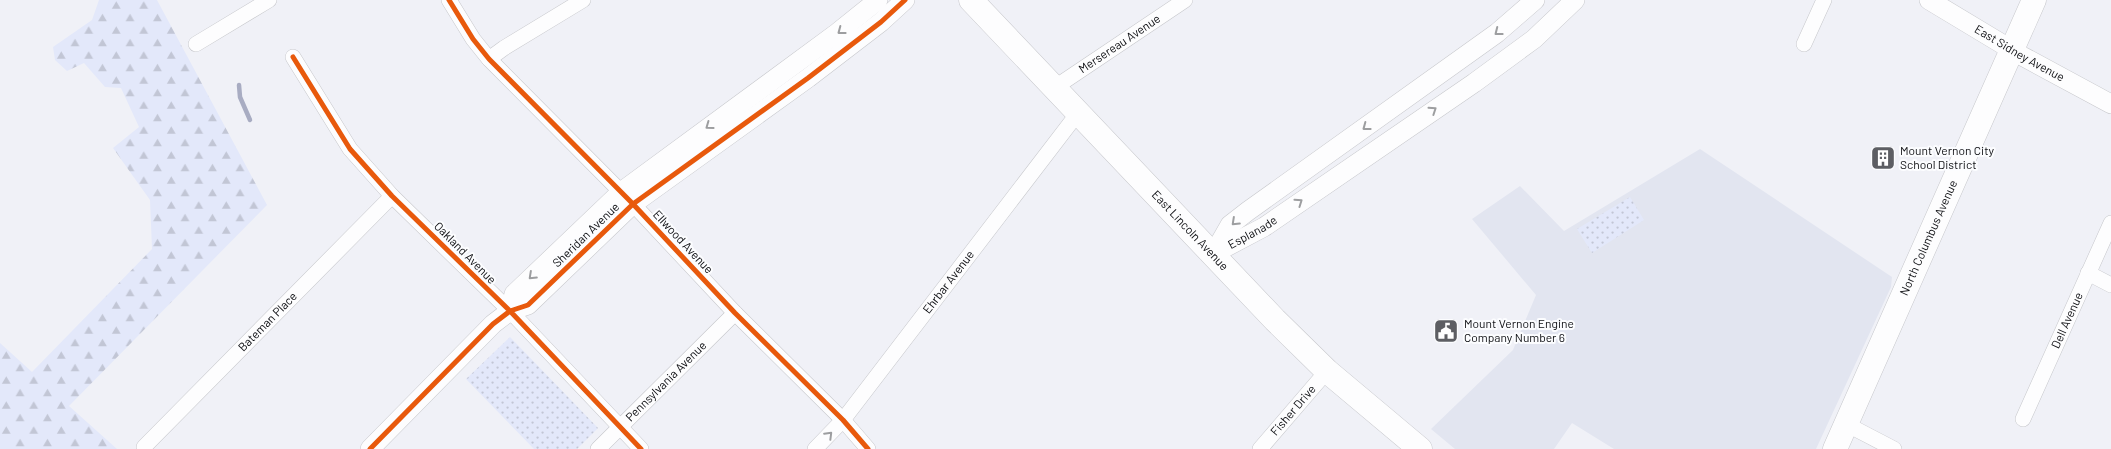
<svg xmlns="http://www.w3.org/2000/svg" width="2111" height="449" font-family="Barlow,sans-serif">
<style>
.built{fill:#e2e5f0}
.forest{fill:url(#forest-firs)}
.park{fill:url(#park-dots)}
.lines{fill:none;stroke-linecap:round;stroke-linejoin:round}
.stream{stroke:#a8acc2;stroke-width:4.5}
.minor-casing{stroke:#c6c7cb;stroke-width:16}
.tertiary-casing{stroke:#c6c7cb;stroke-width:20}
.primary-casing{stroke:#c6c7cb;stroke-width:25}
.minor{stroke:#fdfdfe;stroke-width:15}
.tertiary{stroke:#fdfdfe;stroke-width:19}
.primary{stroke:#fdfdfe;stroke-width:24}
.cycleway-casing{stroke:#fcfdff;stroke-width:8}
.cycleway{stroke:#e8590c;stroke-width:5}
.oneway{stroke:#9d9ea0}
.labels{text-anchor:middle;stroke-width:4;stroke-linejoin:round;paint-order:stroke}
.street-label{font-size:12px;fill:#0e0f13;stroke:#fcfdff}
.poi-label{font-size:12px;fill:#0e0f13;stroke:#fcfdff;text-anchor:start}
</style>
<defs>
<pattern id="forest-firs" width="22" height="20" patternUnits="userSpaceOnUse" patternTransform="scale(1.25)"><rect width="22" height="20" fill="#e3e8fa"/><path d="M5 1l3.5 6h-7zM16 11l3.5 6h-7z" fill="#c2c6d5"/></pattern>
<pattern id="park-dots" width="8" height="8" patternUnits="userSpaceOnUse" patternTransform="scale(1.25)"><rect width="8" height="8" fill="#e3e8fa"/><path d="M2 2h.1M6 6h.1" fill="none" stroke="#c2c6d5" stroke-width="1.8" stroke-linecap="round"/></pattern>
</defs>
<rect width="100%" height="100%" fill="#f0f1f7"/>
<path class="built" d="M 1700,149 L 1892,277 L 1891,287 L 1816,449 L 1614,449 L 1572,423 L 1554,449 L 1455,449 L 1431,429 L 1513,350 L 1536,295 L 1472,219 L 1520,186 L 1564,231 Z"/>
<path class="forest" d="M 99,0 L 157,0 L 267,205 L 69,406 L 117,449 L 0,449 L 0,343 L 32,372 L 152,249 L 150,200 L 113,148 L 139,127 L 121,88 L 105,87 L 84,63 L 67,71 L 55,60 L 53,47 L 92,20 Z"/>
<path class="park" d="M 1630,197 L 1644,220 L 1592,253 L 1577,229 Z
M 510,337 L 598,428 L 577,449 L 534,449 L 466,379 Z"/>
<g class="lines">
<path class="stream" d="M 239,85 L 240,97 L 250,120"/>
<defs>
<g id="minor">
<path d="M 449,0 L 473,39 L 489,59 L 633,204 L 735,313 L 843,420 L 868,449"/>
<path d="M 196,44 L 269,0"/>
<path d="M 1804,44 L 1824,0"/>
<path d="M 293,57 L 350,149 L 392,196 L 510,311 L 641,449"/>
<path d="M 489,59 L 504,48 L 583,0"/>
<path id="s1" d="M 1054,88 L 1185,0"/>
<path d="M 2088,273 L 2111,285"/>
<path id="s2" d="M 2023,419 L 2111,223"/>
<path d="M 1846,424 L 1894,449"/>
<path id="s3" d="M 144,447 L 392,196"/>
<path id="s4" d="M 598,449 L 735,313"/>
<path id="s5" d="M 815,449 L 843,420 L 1078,113"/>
<path id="s6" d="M 1260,449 L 1327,371"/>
</g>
<g id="tertiary">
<path id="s7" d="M 1929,0 L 2022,56 L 2111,104"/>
<path d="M 1214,253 L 1230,225 L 1248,211 L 1497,33 L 1535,0"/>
<path id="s8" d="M 1213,254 L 1264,227 L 1474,83 L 1534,39 L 1575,0"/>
<path d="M 510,311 L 514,294 L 621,192 L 837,33 L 878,0"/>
<path d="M 370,449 L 493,324 L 510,311 L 528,305 L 633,204 L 808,78 L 881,22 L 905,0"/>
</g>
<g id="primary">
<path id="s9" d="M 971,0 L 1275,320 L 1327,371 L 1420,449"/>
<path id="s10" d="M 1835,449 L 2034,0"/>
</g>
</defs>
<use href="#minor" class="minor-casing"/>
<use href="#tertiary" class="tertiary-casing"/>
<use href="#primary" class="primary-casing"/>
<use href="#minor" class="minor"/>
<use href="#tertiary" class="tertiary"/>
<use href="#primary" class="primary"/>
<defs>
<path id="cycleway" d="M 449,0 L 473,39 L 489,59 L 633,204 L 735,313 L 843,420 L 868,449
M 293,57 L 350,149 L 392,196 L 510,311 L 641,449
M 370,449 L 493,324 L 510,311 L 528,305 L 633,204 L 808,78 L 881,22 L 905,0"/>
</defs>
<use href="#cycleway" class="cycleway-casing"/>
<use href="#cycleway" class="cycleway"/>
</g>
<defs><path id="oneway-chevron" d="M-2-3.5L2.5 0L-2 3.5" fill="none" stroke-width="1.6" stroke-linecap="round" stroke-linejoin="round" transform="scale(1.25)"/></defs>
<g class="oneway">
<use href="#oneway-chevron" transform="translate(841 31) rotate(143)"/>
<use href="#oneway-chevron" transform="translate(1498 32) rotate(142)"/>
<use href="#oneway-chevron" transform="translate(1433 110) rotate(-34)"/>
<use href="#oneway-chevron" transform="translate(709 126) rotate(144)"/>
<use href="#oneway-chevron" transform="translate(1366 127) rotate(143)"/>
<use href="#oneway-chevron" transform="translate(1299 202) rotate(-35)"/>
<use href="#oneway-chevron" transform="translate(1235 222) rotate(137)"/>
<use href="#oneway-chevron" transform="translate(532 276) rotate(137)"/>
<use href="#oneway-chevron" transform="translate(829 435) rotate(-45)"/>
</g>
<defs>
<symbol id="building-square" viewBox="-11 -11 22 22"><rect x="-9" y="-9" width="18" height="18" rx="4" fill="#5d5e63" stroke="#fcfdff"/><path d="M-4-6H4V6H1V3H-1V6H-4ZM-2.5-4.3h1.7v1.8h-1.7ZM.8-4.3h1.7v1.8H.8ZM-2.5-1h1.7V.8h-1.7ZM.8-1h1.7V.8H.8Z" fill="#fff"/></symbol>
<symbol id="civic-square" viewBox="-11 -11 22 22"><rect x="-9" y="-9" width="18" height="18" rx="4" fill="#5d5e63" stroke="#fcfdff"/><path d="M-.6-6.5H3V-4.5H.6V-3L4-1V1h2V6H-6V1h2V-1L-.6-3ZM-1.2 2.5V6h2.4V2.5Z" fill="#fff"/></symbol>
</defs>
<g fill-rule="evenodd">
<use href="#building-square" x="1869" y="144" width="28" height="28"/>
<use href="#civic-square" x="1432" y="317" width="28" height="28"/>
</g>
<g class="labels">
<g class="street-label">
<text dy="4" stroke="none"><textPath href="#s1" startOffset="79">Mersereau Avenue</textPath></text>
<text dy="4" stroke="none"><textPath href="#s7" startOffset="105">East Sidney Avenue</textPath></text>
<text dy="4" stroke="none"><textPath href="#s9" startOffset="318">East Lincoln Avenue</textPath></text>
<text dy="4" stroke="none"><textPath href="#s8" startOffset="45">Esplanade</textPath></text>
<text transform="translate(586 235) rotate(-44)" y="4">Sheridan Avenue</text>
<text dy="4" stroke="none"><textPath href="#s10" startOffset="231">North Columbus Avenue</textPath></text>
<text transform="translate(683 242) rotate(47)" y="4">Ellwood Avenue</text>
<text transform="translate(465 253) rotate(45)" y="4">Oakland Avenue</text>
<text dy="4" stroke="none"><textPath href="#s5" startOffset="214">Ehrbar Avenue</textPath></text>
<text dy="4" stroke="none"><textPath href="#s3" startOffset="176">Bateman Place</textPath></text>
<text dy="4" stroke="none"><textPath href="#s2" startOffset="108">Dell Avenue</textPath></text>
<text dy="4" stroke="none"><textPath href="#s4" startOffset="96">Pennsylvania Avenue</textPath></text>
<text dy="4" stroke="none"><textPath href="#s6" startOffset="51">Fisher Drive</textPath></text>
</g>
<g class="poi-label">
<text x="1900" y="155">Mount Vernon City<tspan x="1900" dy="14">School District</tspan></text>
<text x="1464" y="328">Mount Vernon Engine<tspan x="1464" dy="14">Company Number 6</tspan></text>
</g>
</g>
</svg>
